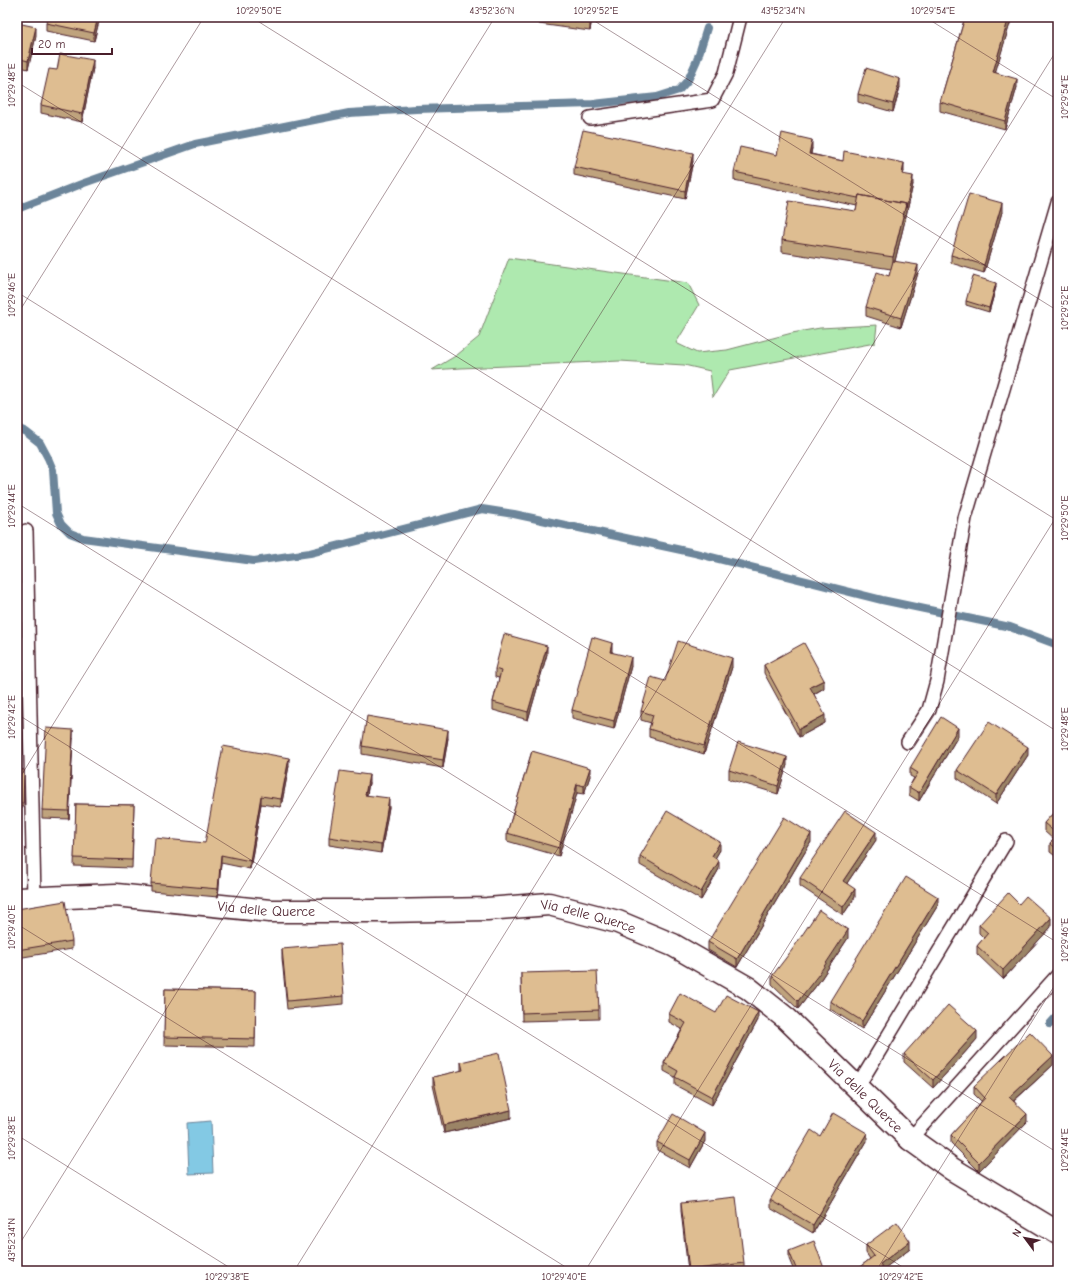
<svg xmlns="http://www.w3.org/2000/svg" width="1075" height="1288" font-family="'Comic Neue',sans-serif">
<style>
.green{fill:#aee9af;stroke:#7c846d}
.water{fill:#83c9e4;stroke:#6c859a}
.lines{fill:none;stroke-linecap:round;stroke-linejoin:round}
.stream{stroke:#6c859a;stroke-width:8}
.service-casing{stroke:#4a1f2b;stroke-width:16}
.minor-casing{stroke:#4a1f2b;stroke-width:25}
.service{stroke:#fff;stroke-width:13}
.minor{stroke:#fff;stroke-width:22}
.wall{fill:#bfa37d;stroke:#4a1f2b}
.shaded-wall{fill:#9b8466;stroke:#4a1f2b}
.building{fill:#debd91;stroke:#4a1f2b}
.ticks{fill:none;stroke:#4a1f2b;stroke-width:1;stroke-opacity:0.45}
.labels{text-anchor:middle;stroke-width:3.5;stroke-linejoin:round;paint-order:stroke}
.street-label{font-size:14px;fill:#4a1f2b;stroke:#fff}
.neatline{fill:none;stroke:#4a1f2b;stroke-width:1.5}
.ticks-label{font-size:10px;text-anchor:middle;fill:#4a1f2b}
</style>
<rect width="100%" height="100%" fill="#fff"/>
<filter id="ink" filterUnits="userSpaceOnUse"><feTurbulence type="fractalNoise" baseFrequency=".025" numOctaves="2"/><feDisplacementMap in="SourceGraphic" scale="8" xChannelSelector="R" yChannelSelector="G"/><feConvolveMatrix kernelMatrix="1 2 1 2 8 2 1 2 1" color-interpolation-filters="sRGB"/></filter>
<g filter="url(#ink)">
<path class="green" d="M 509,258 L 688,283 L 699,305 L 676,343 L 697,353 L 727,350 L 792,333 L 820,328 L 877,325 L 875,343 L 730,370 L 713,397 L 710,371 L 684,365 L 620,361 L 461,368 L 432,370 L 457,355 L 479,337 Z"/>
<path class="water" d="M 211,1121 L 213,1173 L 189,1174 L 187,1123 Z"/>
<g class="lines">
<path class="stream" d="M 17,209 L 84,183 L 195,144 L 349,113 L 416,109 L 593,104 L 657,97 L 679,90 L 688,80 L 697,60 L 707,28
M 17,428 L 26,432 L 40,443 L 48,458 L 53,470 L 56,513 L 61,524 L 70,533 L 83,538 L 254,561 L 310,553 L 482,509 L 514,514 L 695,553 L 882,600 L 1010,627 L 1058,645
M 1050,1024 L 1058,1015"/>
<defs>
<path id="service" d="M 590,118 L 712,100 L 726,73 L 740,17
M 26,531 L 34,898
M 908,742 L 929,710 L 937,681 L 965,518 L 1058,202
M 858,1086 L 1006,841
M 910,1139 L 1058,975"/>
<g id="minor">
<path id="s1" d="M 17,899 L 116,895 L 270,911 L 385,911 L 487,909 L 549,904 L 618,922 L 673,945 L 748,988 L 787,1019 L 910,1139 L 952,1169 L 1058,1233"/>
</g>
</defs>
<use href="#service" class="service-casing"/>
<use href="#minor" class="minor-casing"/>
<use href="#service" class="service"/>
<use href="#minor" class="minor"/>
</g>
<path class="wall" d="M 100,17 L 94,41 L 46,31 L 46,23 Z
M 539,17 L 592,17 L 590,31 L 539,24 Z
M 965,17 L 1012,17 L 995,72 L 1017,87 L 1005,129 L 940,111 L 940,102 Z
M 17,23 L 36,36 L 28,69 L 17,66 Z
M 93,68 L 82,122 L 41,113 L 41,105 L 57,70 Z
M 900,87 L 893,112 L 858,102 L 858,94 Z
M 812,148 L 811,154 L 843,161 L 904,171 L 903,174 L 913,184 L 906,216 L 895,261 L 918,273 L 901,327 L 866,316 L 866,307 L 889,276 L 891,269 L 782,252 L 782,240 L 856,211 L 857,206 L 734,180 L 734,172 L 777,155 Z
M 693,161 L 685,199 L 574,175 L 574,167 Z
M 1002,212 L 984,273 L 951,263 L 951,255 Z
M 996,287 L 989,312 L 966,305 L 966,301 Z
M 612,651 L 612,652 L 631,666 L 614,729 L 572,718 L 572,710 Z
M 547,654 L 528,720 L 493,710 L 493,702 L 499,678 L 495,677 L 495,669 Z
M 764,665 L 824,688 L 814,694 L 825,723 L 799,737 L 764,673 Z
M 732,667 L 704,754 L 649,737 L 649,729 L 651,723 L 641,720 L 641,711 L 665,681 Z
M 958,736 L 919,801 L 909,795 L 909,787 L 914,778 L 910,776 L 910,768 Z
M 73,738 L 69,819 L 42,818 L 42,810 Z
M 448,738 L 443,768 L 362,754 L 362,746 Z
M 532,751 L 590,776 L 584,794 L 577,793 L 559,856 L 507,841 L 507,833 Z
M 1028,755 L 996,804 L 957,778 L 957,770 Z
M 787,765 L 778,794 L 729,779 L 729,770 Z
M 289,766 L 281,807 L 261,804 L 250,869 L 221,863 L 218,897 L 151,891 L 151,883 L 205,843 Z
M 17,769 L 24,770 L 23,807 L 17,807 Z
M 369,783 L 367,795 L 389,807 L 381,853 L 329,845 L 329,837 Z
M 76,804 L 134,805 L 132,868 L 74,866 Z
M 1058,808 L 1058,858 L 1050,852 L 1050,843 L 1054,840 L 1044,831 L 1044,823 Z
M 876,840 L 847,883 L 855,897 L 843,915 L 800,886 L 800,878 Z
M 811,842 L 737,967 L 708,950 L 708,942 Z
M 720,850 L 715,858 L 719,869 L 701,900 L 640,865 L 640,856 Z
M 1019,904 L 1051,927 L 1003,979 L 977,954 L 977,946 L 984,938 L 979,933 L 979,925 Z
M 938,905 L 862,1029 L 830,1009 L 830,1001 Z
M 17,909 L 72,941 L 72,949 L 17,958 Z
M 848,938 L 819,982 L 798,1009 L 772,984 L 772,976 Z
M 282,949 L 344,996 L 344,1004 L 287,1009 L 282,958 Z
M 521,973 L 599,1010 L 599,1019 L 522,1021 Z
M 165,989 L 256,991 L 255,1047 L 164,1045 Z
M 716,1013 L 758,1020 L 712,1105 L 675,1085 L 675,1077 L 664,1071 L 664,1063 L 682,1029 L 669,1022 L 669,1014 Z
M 17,1032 L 18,1059 L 18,1067 L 17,1067 Z
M 977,1039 L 933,1088 L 904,1062 L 904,1054 Z
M 461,1062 L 511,1118 L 444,1133 L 433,1085 L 433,1077 L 461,1071 Z
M 1053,1065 L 1014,1101 L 1027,1122 L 979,1171 L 951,1143 L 951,1135 L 982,1102 L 974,1094 L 974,1086 Z
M 1058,1068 L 1058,1078 L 1057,1077 L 1057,1069 Z
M 705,1141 L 690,1168 L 657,1150 L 657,1142 Z
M 867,1141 L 813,1233 L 770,1208 L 770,1200 Z
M 681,1203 L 744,1263 L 744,1271 L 688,1271 L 681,1211 Z
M 866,1245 L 910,1249 L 883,1269 L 885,1271 L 861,1271 L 861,1266 L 870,1259 L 866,1253 Z
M 789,1251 L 825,1271 L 794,1271 L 789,1259 Z"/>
<path class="shaded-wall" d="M 98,17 L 100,17 L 94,41 L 94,33 Z
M 590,17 L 592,17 L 590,31 Z
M 1009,17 L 1012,17 L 993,80 L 993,72 Z
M 36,27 L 36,36 L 28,69 L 28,61 Z
M 93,60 L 93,68 L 82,122 L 82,114 Z
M 900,79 L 900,87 L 893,112 L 893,104 Z
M 1017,79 L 1017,87 L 1005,129 L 1005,121 Z
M 812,140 L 812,148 L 809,162 L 809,154 Z
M 693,153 L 693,161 L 685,199 L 685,191 Z
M 904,163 L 904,171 L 902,182 L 902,174 Z
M 913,176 L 913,184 L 906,216 L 893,269 L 893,257 Z
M 1002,203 L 1002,212 L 984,273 L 984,265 Z
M 918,265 L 918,273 L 901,327 L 901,318 Z
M 996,283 L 996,287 L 989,312 L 989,308 Z
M 612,643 L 612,651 L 610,660 L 610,652 Z
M 547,646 L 547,654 L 528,720 L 528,712 Z
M 631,657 L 631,666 L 614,729 L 614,721 Z
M 732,658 L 732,667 L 704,754 L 704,746 Z
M 824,680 L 824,688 L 810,696 L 810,687 Z
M 825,715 L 825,723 L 799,737 L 799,729 Z
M 958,728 L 958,736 L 919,801 L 919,793 Z
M 73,730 L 73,738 L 69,819 L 69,811 Z
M 448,730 L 448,738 L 443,768 L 443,760 Z
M 1028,747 L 1028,755 L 996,804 L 996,795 Z
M 787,757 L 787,765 L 778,794 L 778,786 Z
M 289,758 L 289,766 L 281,807 L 281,799 Z
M 590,768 L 590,776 L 584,794 L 584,786 Z
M 369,775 L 369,783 L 365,803 L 365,795 Z
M 577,784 L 577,793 L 559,856 L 559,848 Z
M 261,796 L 261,804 L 250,869 L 250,861 Z
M 389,798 L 389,807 L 381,853 L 381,845 Z
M 876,832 L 876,840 L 843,889 L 843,881 Z
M 811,834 L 811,842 L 737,967 L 737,959 Z
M 720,842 L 720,850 L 712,864 L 712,856 Z
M 221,855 L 221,863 L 218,897 L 218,889 Z
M 719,861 L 719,869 L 701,900 L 701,892 Z
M 855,889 L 855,897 L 843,915 L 843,907 Z
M 938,897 L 938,905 L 862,1029 L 862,1021 Z
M 1051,918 L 1051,927 L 1003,979 L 1003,970 Z
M 848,930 L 848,938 L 819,982 L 798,1009 L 798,1001 Z
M 758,1012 L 758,1020 L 712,1105 L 712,1097 Z
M 977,1031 L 977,1039 L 933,1088 L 933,1080 Z
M 1053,1056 L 1053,1065 L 1009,1105 L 1009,1097 Z
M 511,1110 L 511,1118 L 444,1133 L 444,1125 Z
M 1027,1114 L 1027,1122 L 979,1171 L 979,1163 Z
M 705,1133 L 705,1141 L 690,1168 L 690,1160 Z
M 867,1133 L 867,1141 L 813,1233 L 813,1225 Z
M 910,1241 L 910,1249 L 881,1271 L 880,1264 Z"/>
<path class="building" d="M 47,17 L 98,17 L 94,33 L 46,23 Z
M 547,17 L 590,17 L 590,23 Z
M 965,17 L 1009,17 L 993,72 L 1017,79 L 1005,121 L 940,102 Z
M 17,23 L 36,27 L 28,61 L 17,58 Z
M 60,54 L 93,60 L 82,114 L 41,105 L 49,69 L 57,70 Z
M 866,68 L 900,79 L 893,104 L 858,94 Z
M 583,130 L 693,153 L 685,191 L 574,167 Z
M 782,133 L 812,140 L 809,154 L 843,161 L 844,151 L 904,163 L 902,174 L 913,176 L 906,208 L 906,204 L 859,195 L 858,198 L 734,172 L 740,147 L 777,155 Z
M 969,194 L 1002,203 L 984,265 L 951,255 Z
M 859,195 L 906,204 L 893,257 L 782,240 L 789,201 L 856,211 Z
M 893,261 L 918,265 L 901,318 L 866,307 L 877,272 L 889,276 Z
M 973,276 L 996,283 L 989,308 L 966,301 Z
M 504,634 L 547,646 L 528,712 L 493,702 L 501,671 L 495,669 Z
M 592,637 L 612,643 L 610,652 L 631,657 L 614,721 L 572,710 Z
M 678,641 L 732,658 L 704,746 L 649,729 L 653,715 L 641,711 L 651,677 L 665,681 Z
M 804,643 L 824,680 L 810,687 L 825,715 L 799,729 L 764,665 Z
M 367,716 L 448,730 L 443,760 L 362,746 Z
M 941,717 L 958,728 L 919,793 L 909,787 L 918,773 L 910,768 Z
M 989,722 L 1028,747 L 996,795 L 957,770 Z
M 46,728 L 73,730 L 69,811 L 42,810 Z
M 738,742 L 787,757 L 778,786 L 729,770 Z
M 223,746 L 289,758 L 281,799 L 261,796 L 250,861 L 221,855 L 218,889 L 151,883 L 155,838 L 205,843 Z
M 532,751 L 590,768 L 584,786 L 577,784 L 559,848 L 507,833 Z
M 17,769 L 24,770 L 23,803 L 17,803 Z
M 340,771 L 369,775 L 365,795 L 389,798 L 381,845 L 329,837 Z
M 76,804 L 134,805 L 132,860 L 74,858 Z
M 1058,808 L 1058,850 L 1050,843 L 1058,835 L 1044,823 Z
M 667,811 L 720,842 L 712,856 L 719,861 L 701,892 L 640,856 Z
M 845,811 L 876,832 L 843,881 L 855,889 L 843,907 L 800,878 Z
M 784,817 L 811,834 L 737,959 L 708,942 Z
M 906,877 L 938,897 L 862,1021 L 830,1001 Z
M 1008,893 L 1019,904 L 1026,896 L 1051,918 L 1003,970 L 977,946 L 988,933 L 979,925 Z
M 65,901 L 72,941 L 17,950 L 17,909 Z
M 819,910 L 848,930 L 819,974 L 798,1001 L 772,976 L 792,950 Z
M 340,944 L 344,996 L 287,1001 L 282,949 Z
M 597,971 L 599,1010 L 522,1013 L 521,973 Z
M 165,989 L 256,991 L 255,1039 L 164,1037 Z
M 680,993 L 716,1013 L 726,995 L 758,1012 L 712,1097 L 675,1077 L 678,1071 L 664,1063 L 686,1023 L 669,1014 Z
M 948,1005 L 977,1031 L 933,1080 L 904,1054 Z
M 17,1032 L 18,1059 L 17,1059 Z
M 1030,1032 L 1053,1056 L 1009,1097 L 1027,1114 L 979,1163 L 951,1135 L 985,1098 L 974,1086 Z
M 499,1053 L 511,1110 L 444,1125 L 433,1077 L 463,1070 L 461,1062 Z
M 833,1113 L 867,1133 L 813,1225 L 770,1200 L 811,1130 L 820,1136 Z
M 673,1114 L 705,1133 L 690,1160 L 657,1142 Z
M 736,1197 L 744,1263 L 689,1270 L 681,1203 Z
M 897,1222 L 910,1241 L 880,1264 L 885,1271 L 865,1271 L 861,1266 L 874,1256 L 866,1245 Z
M 814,1241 L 825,1271 L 797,1271 L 789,1251 Z"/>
</g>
<path class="ticks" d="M 251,17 L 1058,521M 588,17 L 1058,311M 925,17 L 1058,100M 17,82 L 1058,732M 17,292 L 1058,943M 17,315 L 204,17M 17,503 L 1058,1153M 17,714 L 909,1271M 17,782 L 495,17M 17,924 L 572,1271M 17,1135 L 235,1271M 17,1248 L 786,17M 294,1271 L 1058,48M 585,1271 L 1058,514M 876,1271 L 1058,980"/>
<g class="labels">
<g class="street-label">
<text dy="5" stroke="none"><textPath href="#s1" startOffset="250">Via delle Querce</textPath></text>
<text dy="5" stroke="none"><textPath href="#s1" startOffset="574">Via delle Querce</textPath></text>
<text dy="5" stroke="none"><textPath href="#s1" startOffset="910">Via delle Querce</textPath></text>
</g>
</g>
<rect width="1075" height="1288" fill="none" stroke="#fff" stroke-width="44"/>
<g transform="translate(1025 1238) rotate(302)" stroke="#ffffff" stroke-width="3" paint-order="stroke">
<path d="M0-3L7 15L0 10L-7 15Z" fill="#4a1f2b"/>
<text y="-6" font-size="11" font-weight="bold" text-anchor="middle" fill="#4a1f2b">N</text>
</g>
<path d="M32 48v6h80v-6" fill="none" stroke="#4a1f2b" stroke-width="2"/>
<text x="38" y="48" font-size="12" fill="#4a1f2b" stroke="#ffffff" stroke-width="3" paint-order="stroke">20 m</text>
<rect x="22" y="22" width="1031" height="1244" class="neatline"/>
<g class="ticks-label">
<text x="259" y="14">10°29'50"E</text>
<text x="492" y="14">43°52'36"N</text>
<text x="596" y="14">10°29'52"E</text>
<text x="783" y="14">43°52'34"N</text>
<text x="933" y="14">10°29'54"E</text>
<text transform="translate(11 85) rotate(-90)" y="4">10°29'48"E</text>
<text transform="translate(1064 97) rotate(-90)" y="4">10°29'54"E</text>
<text transform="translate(11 295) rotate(-90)" y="4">10°29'46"E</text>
<text transform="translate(1064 308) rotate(-90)" y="4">10°29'52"E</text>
<text transform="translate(11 506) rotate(-90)" y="4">10°29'44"E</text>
<text transform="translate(1064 518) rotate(-90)" y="4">10°29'50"E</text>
<text transform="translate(11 717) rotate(-90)" y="4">10°29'42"E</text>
<text transform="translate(1064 729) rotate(-90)" y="4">10°29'48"E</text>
<text transform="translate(11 927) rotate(-90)" y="4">10°29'40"E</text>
<text transform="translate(1064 940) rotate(-90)" y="4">10°29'46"E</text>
<text transform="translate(11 1138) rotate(-90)" y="4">10°29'38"E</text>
<text transform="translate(1064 1150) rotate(-90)" y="4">10°29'44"E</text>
<text transform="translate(11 1240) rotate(-90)" y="4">43°52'34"N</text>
<text x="227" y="1280">10°29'38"E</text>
<text x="564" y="1280">10°29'40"E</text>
<text x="901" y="1280">10°29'42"E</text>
</g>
</svg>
